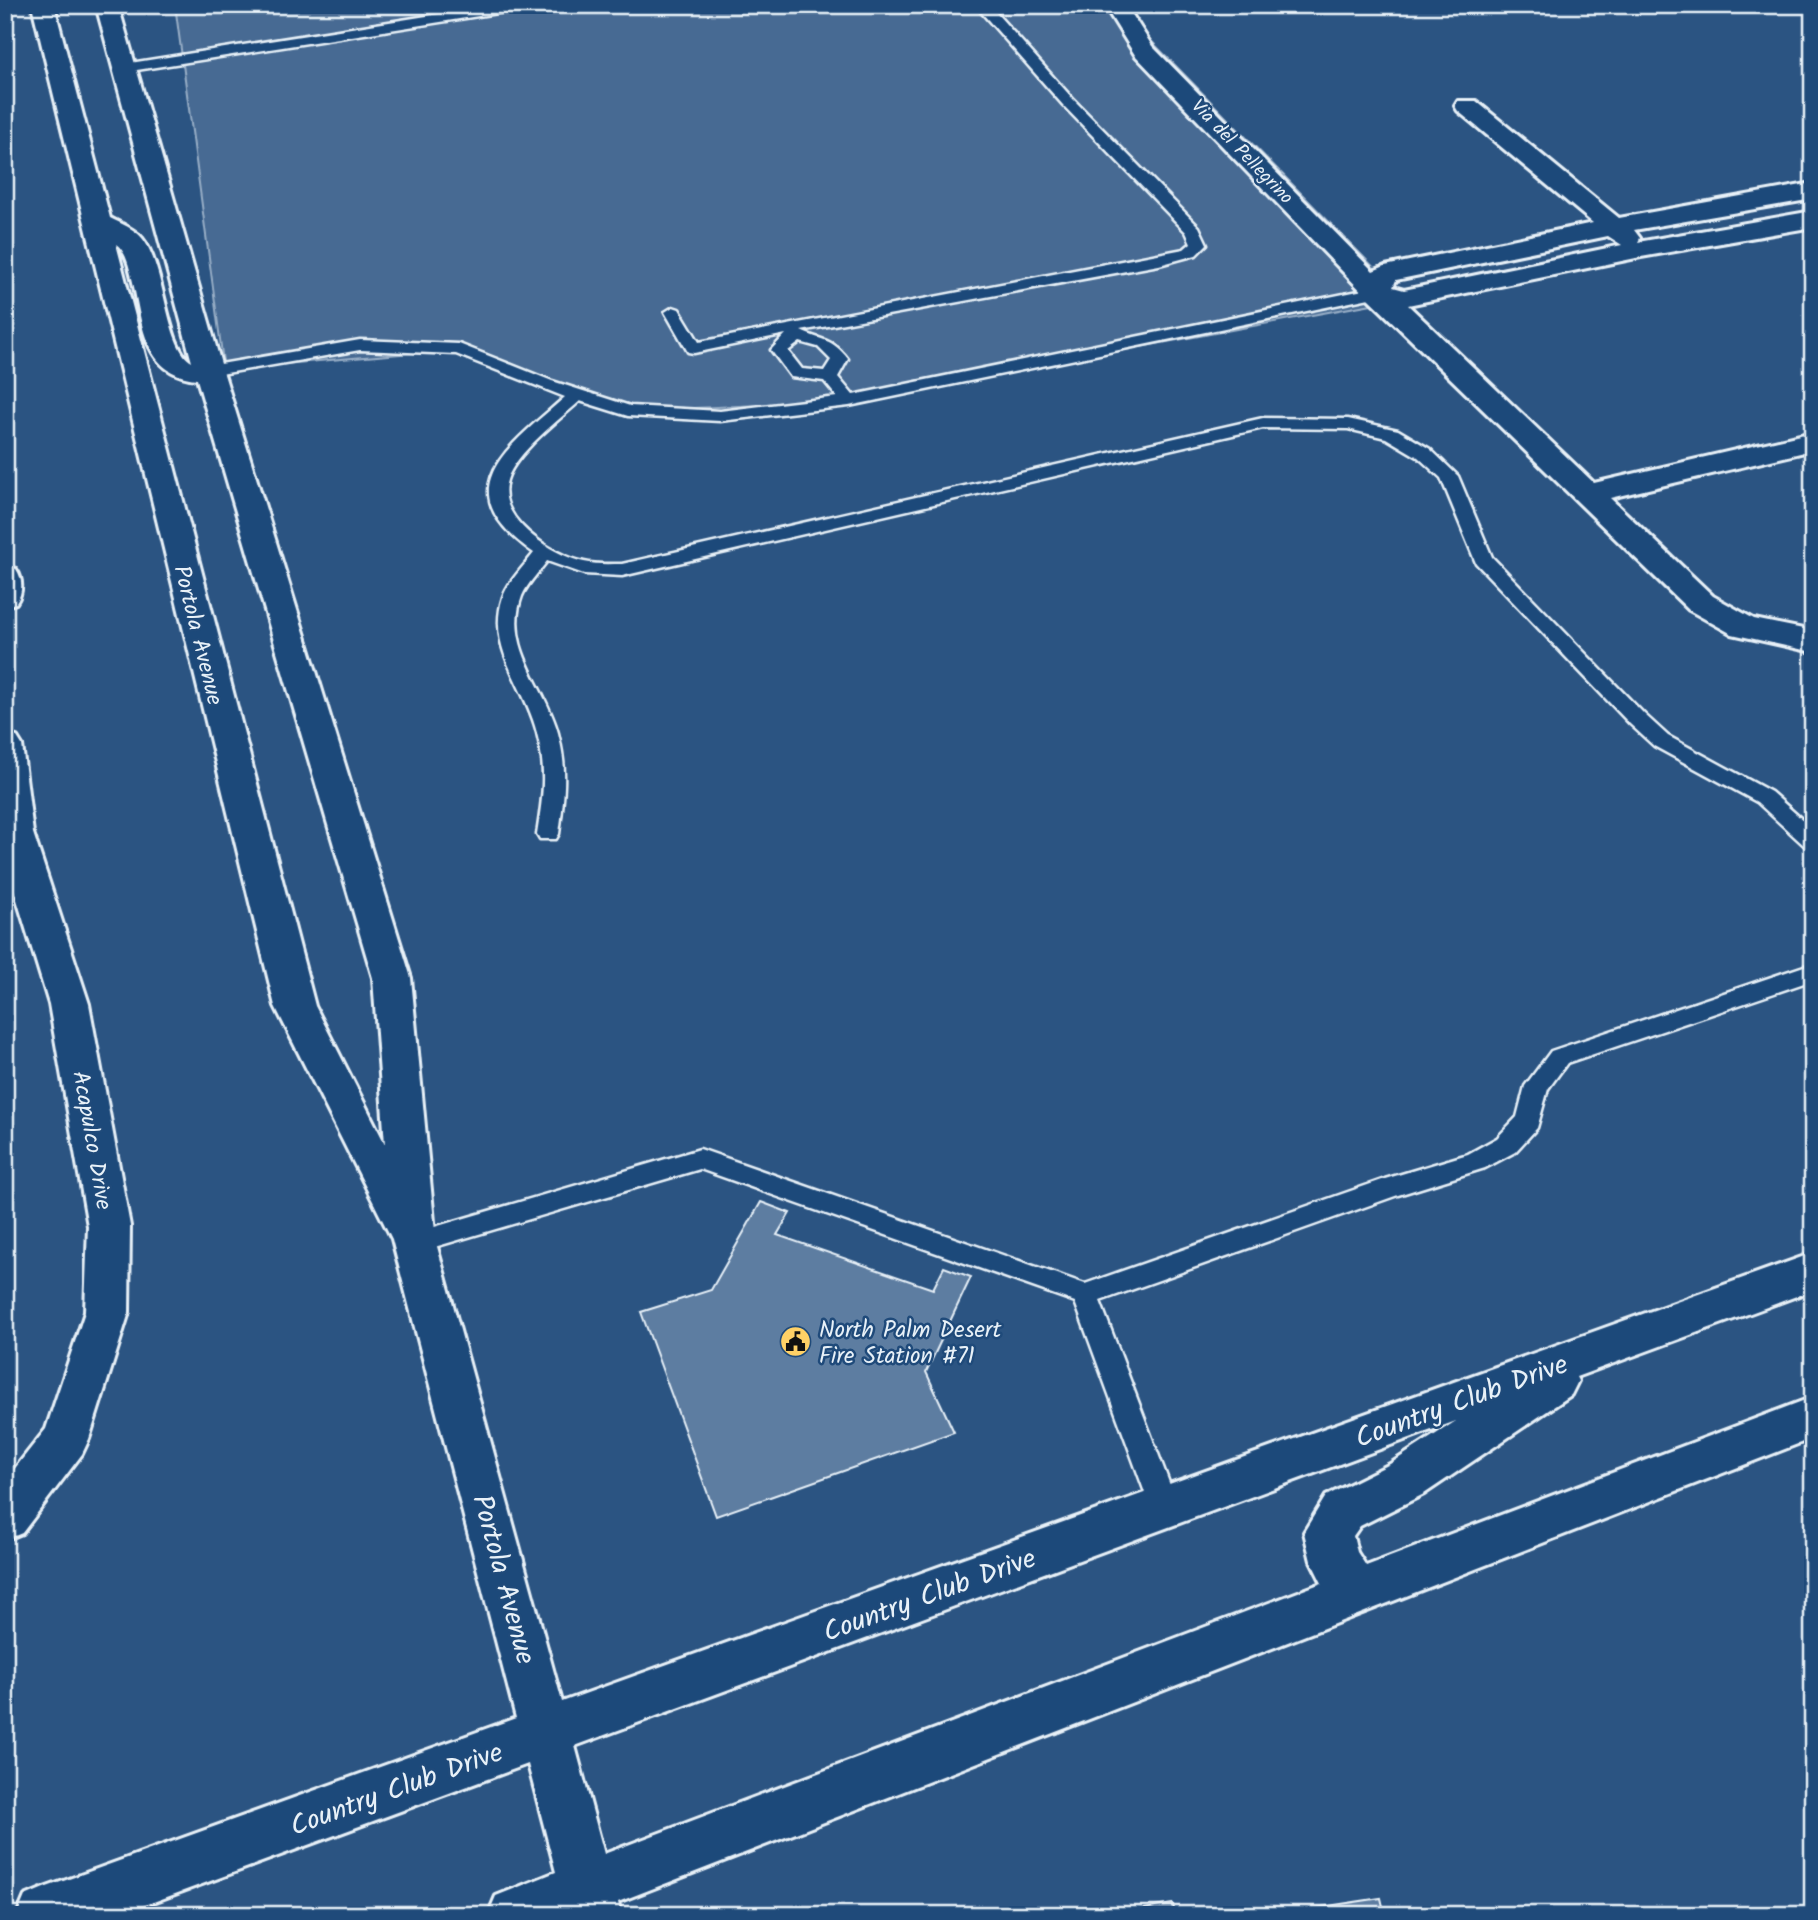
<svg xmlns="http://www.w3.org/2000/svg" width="1818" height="1920" font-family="Kalam,sans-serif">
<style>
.green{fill:#476b93;stroke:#98aec6;stroke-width:2}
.building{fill:#5d7da1;stroke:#e8f1f8;stroke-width:2}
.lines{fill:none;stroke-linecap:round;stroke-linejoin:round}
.lane-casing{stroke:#e8f1f8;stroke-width:5}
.street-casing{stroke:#e8f1f8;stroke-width:6}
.secondary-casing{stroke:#e8f1f8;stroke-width:6}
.lane{fill:#1f4a7a;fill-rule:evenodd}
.street{fill:#1f4a7a;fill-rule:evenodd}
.secondary{fill:#1f4a7a;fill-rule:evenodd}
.labels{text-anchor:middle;stroke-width:5;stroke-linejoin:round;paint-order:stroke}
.far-street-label{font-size:19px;fill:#e8f1f8;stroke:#1f4a7a}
.street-label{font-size:23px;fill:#e8f1f8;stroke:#1f4a7a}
.poi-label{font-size:23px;fill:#e8f1f8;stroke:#1f4a7a;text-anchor:start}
.near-street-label{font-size:28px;fill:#e8f1f8;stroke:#1f4a7a}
</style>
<rect width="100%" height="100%" fill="#2b5482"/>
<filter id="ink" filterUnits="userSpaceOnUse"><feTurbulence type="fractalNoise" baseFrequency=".0143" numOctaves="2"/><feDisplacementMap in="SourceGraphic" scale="14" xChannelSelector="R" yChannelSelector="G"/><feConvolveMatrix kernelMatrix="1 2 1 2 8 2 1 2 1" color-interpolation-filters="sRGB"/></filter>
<g filter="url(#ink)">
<path class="green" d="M 175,5 L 1116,5 L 1404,298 L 849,401 L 628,411 L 459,349 L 224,369 Z"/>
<path class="building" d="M 761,1202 L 790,1213 L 777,1235 L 933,1289 L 944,1267 L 971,1277 L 926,1372 L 954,1432 L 716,1516 L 641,1312 L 711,1290 Z
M 1381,1898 L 1385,1915 L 1269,1915 Z
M 1173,1904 L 1175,1915 L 1107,1915 Z"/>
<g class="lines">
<defs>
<path id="lane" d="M 496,5 L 530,5 L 523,9 L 124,72 L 117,68 L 124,64 Z
M 975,5 L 989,5 L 1073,99 L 1199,227 L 1207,244 L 1196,255 L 1159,265 L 801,331 C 822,341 832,338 848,359 L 838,377 L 853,395 L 1378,287 L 1386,292 L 1384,295 L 849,406 L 720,421 L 628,416 L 580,401 C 559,420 515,453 507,480 C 495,519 552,555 584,562 C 597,565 610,564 622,564 L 1263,418 L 1348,419 L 1398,430 L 1430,449 L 1458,476 L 1492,557 L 1644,714 L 1668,736 L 1771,792 L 1813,829 L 1813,848 L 1805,846 L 1757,802 L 1654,746 L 1630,724 L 1476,563 L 1441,478 L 1418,457 L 1386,438 L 1348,429 L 1263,428 L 622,576 L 584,574 L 547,561 C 539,572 527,584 522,596 C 503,647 546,687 558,733 C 568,772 564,795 559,834 L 556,839 L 540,839 L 537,834 C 543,795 547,772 537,733 C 526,686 486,649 503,597 C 508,582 524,566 534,553 C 444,490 507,448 565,397 L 456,354 L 360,350 L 209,376 L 201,371 L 209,366 L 360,340 L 459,344 L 552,381 L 630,406 L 720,411 L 837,397 L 824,381 L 791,377 L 771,350 L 786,334 L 694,353 L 688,352 L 665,312 L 673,307 L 679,309 L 699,342 L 1184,249 L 1191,243 L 1186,232 L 1063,105 ZM 800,342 L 818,347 L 831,360 L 824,371 L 802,369 L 788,351 Z
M 1813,963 L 1813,980 L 1567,1063 L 1548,1089 L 1537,1128 L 1515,1152 L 1485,1168 L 1398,1195 L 1100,1301 L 1179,1509 L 1175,1518 L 1165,1522 L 1155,1518 L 1151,1509 L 1075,1302 L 700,1169 L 414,1253 L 405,1250 L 401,1243 L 405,1236 L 414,1233 L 700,1149 L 1085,1284 L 1385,1179 L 1468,1154 L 1497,1138 L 1517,1117 L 1525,1086 L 1551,1051 Z"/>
<path id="street" d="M 1104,5 L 1126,5 L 1152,46 L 1373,271 L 1385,266 L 1593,223 L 1458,111 L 1455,106 L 1458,101 L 1476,101 L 1619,218 L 1813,183 L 1813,199 L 1634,230 L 1640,238 L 1638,242 L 1813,211 L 1813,227 L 1641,257 L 1408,305 L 1594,483 L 1813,432 L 1813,450 L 1610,498 L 1713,596 L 1754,619 L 1813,631 L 1813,652 L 1732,634 L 1689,610 L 1368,298 L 1135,55 ZM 1608,236 L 1622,245 L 1404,290 L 1393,287 L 1396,280 Z
M 5,566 L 16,569 C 23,579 23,593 16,603 L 5,606 Z
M 5,733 L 17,737 L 22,745 L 33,833 L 89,1004 L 130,1226 L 129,1312 L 89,1439 L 82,1454 L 22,1533 L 5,1540 L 5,1481 L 46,1429 L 85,1312 L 88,1226 L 49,1004 L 5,860 Z"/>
<path id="secondary" d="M 32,5 L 54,5 L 110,218 C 120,223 135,229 142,238 C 166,267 165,347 192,362 L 96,5 L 118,5 L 223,371 L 411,978 L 436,1243 L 562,1702 L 1813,1253 L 1813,1290 L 1576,1377 L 1578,1381 L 1571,1395 L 1424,1494 L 1360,1526 L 1353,1536 L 1357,1552 L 1366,1566 L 1813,1397 L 1813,1438 L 618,1902 L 621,1915 L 488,1915 L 496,1896 L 556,1872 L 528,1764 L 118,1915 L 17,1915 L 25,1896 L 44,1888 L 516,1718 L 392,1239 L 275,1006 ZM 116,244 C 126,251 129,266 132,278 C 143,321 142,374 197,379 L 373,978 L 385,1144 L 315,1006 ZM 1456,1421 L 1390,1464 L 1326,1496 L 1304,1532 L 1311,1561 L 1322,1583 L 604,1854 L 575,1746 Z"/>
</defs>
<use href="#lane" class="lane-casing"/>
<use href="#street" class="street-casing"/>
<use href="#secondary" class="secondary-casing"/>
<use href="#lane" class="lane"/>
<use href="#street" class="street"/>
<use href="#secondary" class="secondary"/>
</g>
</g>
<defs>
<symbol id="civic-disc" viewBox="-11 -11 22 22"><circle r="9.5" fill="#ffd166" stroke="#1f4a7a"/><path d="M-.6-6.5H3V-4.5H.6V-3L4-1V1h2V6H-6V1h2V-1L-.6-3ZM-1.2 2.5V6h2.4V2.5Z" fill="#111"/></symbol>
</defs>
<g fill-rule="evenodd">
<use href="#civic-disc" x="778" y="1324" width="35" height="35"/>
</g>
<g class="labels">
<g class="far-street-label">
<text transform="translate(1243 151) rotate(46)" y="7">Via del Pellegrino</text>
</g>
<g class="street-label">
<text transform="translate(199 635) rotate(76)" y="8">Portola Avenue</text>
<text transform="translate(93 1140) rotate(80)" y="8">Acapulco Drive</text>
</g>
<g class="poi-label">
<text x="819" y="1337">North Palm Desert<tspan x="819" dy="26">Fire Station #71</tspan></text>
</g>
<g class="near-street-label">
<text transform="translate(1461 1400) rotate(-20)" y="10">Country Club Drive</text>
<text transform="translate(505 1579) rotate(75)" y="10">Portola Avenue</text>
<text transform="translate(929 1594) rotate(-20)" y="10">Country Club Drive</text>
<text transform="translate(396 1788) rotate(-20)" y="10">Country Club Drive</text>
</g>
</g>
<rect width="1818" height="1920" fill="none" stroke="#1f4a7a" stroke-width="28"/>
<rect x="14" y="14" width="1790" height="1892" fill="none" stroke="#e8f1f8" stroke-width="2.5" filter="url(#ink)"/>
</svg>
